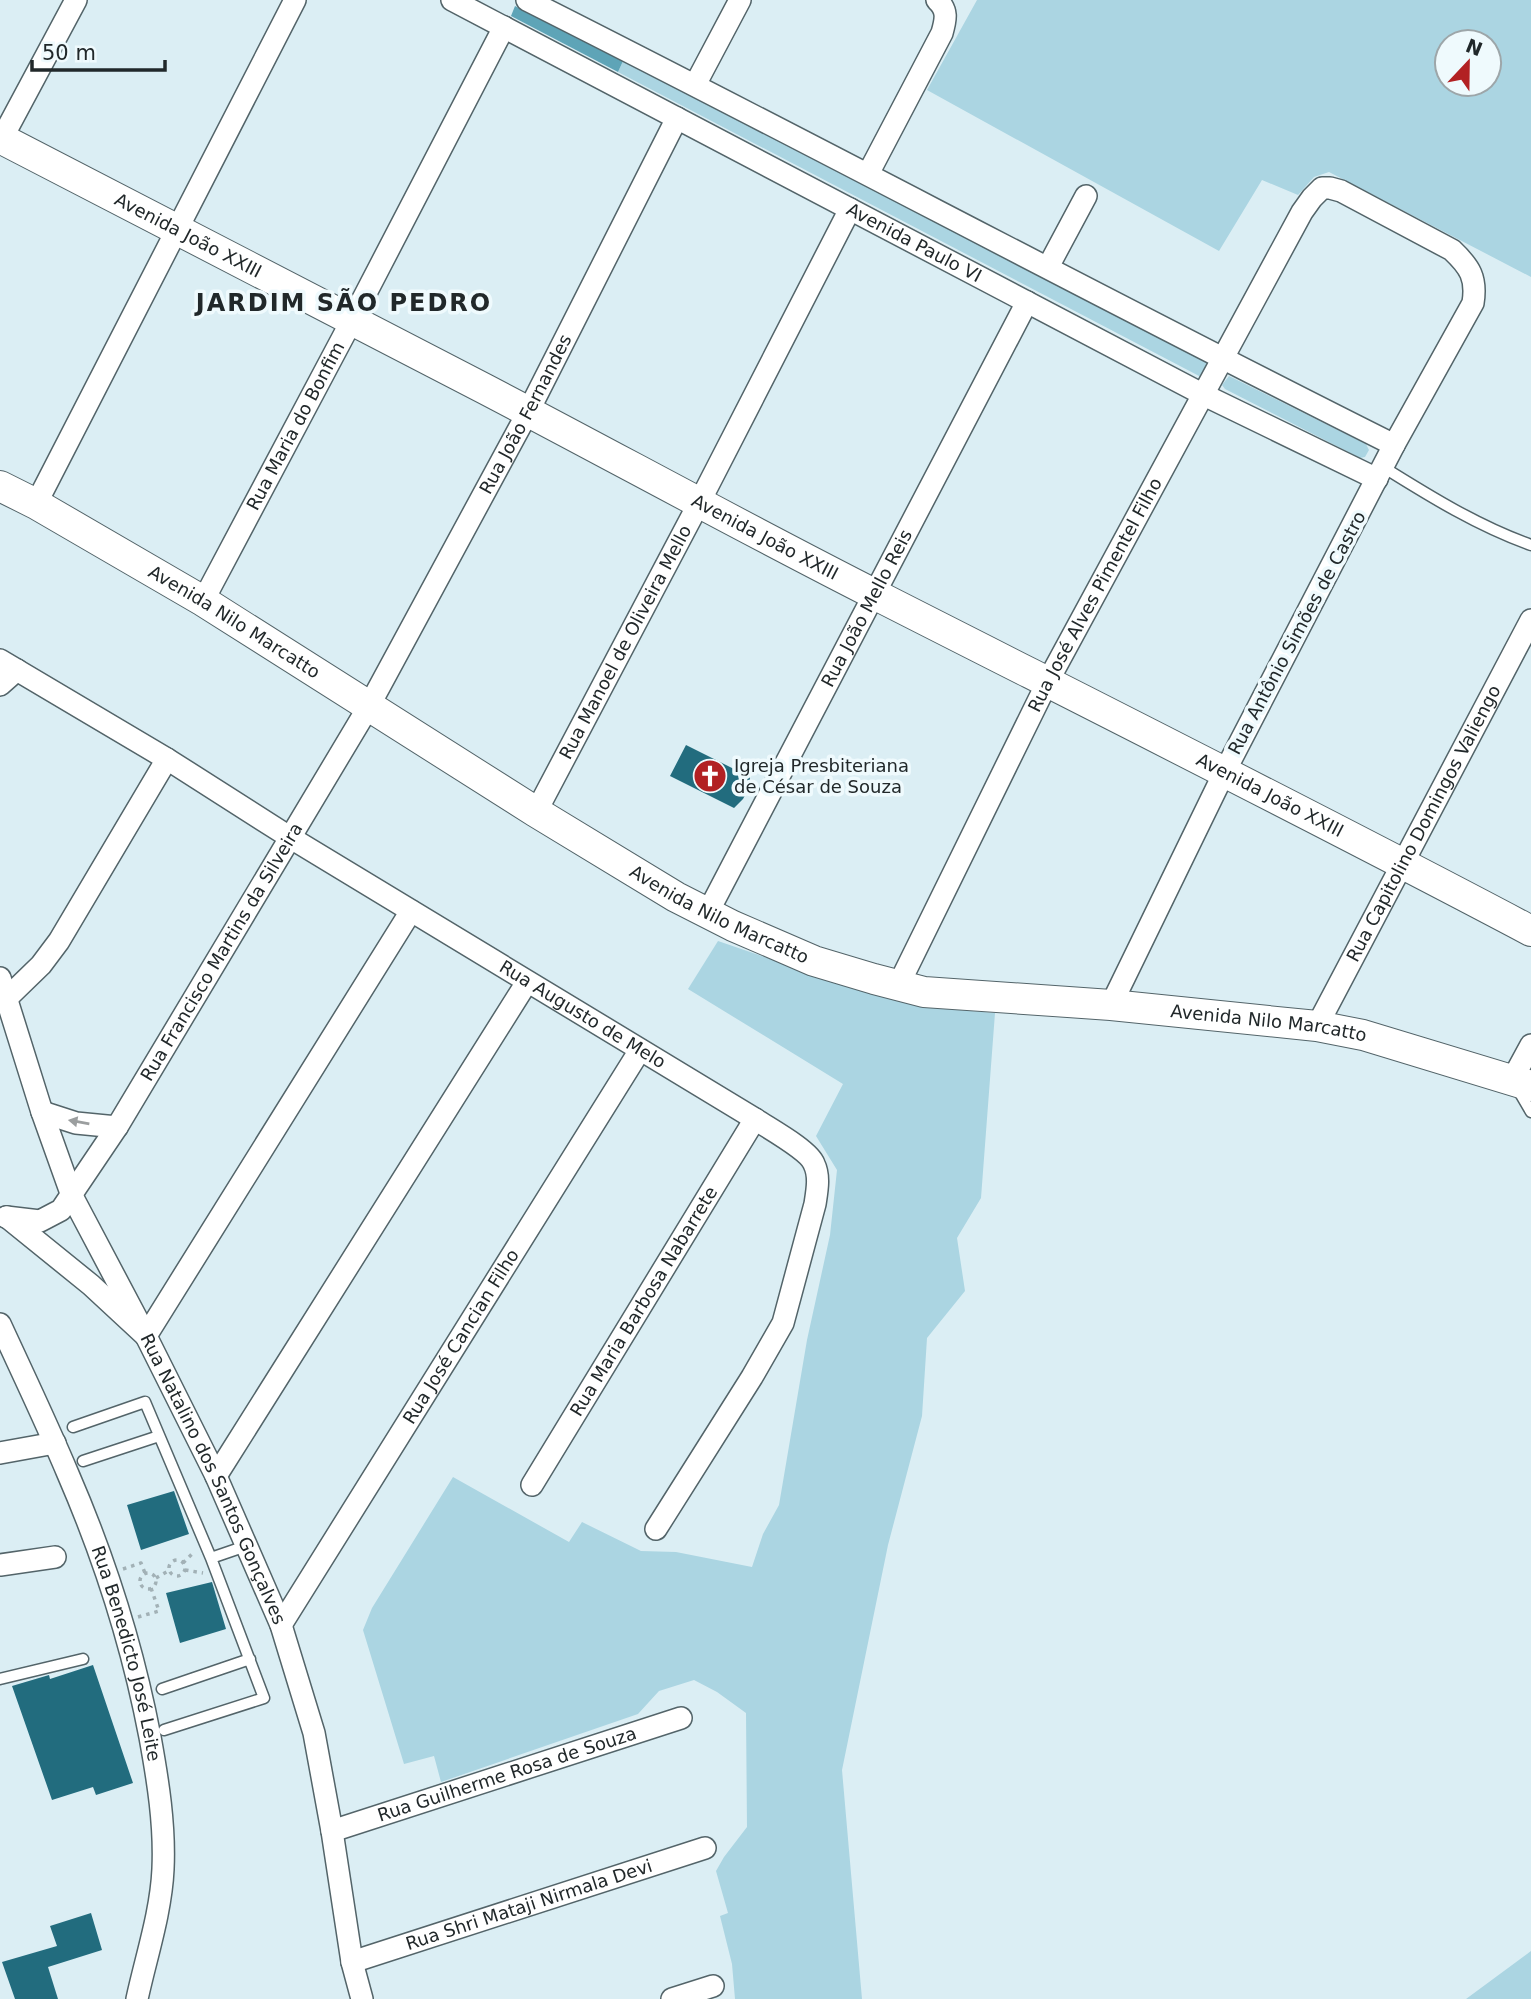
<svg xmlns="http://www.w3.org/2000/svg" width="1531" height="1999" font-family="'DejaVu Sans',sans-serif">
<style>
.green{fill:#abd5e2;fill-rule:evenodd}
.water{fill:#5ea4b7}
.building{fill:#226c7e}
.lines{fill:none;stroke-linecap:round;stroke-linejoin:round}
.lane-casing{stroke:#536469;stroke-width:13}
.street-casing{stroke:#536469;stroke-width:24}
.secondary-casing{stroke:#536469;stroke-width:32}
.path{stroke:#a2b1b6;stroke-width:3.5;stroke-dasharray:3.5 5;stroke-linecap:butt}
.lane{stroke:#fff;stroke-width:10}
.street{stroke:#fff;stroke-width:21}
.secondary{stroke:#fff;stroke-width:30}
.oneway{fill:#9b9e9f}
.labels{text-anchor:middle;stroke-width:7;stroke-linejoin:round;paint-order:stroke}
.street-label{font-size:18px;fill:#21282a;stroke:#effafd}
.poi-label{font-size:18px;fill:#21282a;stroke:#effafd;text-anchor:start}
.district-label{font-size:24px;font-weight:bold;letter-spacing:2px;fill:#21282a;stroke:#effafd}
</style>
<rect width="100%" height="100%" fill="#dbeef4"/>
<path class="green" d="M 977,0 L 1531,0 L 1531,277 L 1329,172 L 1314,177 L 1298,195 L 1262,180 L 1219,251 L 927,90 ZM 1447,42 L 1489,42 L 1489,84 L 1447,84 Z
M 623,61 L 1208,363 L 1210,365 L 1201,377 L 618,72 Z
M 1229,376 L 1366,444 L 1369,450 L 1365,457 L 1360,458 L 1225,389 L 1222,385 Z
M 718,941 L 866,992 L 925,1007 L 995,1013 L 981,1198 L 957,1238 L 965,1291 L 927,1338 L 922,1416 L 888,1545 L 842,1770 L 862,1999 L 735,1999 L 732,1964 L 720,1916 L 728,1913 L 716,1871 L 724,1857 L 747,1827 L 746,1713 L 717,1692 L 694,1680 L 659,1691 L 638,1714 L 441,1782 L 434,1756 L 404,1764 L 363,1630 L 372,1608 L 453,1477 L 569,1542 L 582,1522 L 641,1551 L 676,1552 L 752,1567 L 763,1534 L 779,1505 L 807,1340 L 830,1235 L 837,1170 L 816,1136 L 843,1084 L 688,989 Z
M 1531,1951 L 1531,1999 L 1466,1999 Z"/>
<path class="water" d="M 515,6 L 623,61 L 618,72 L 511,16 Z"/>
<path class="building" d="M 686,745 L 750,777 L 749,788 L 743,799 L 734,808 L 670,776 Z
M 174,1491 L 189,1534 L 141,1550 L 127,1505 Z
M 212,1582 L 226,1629 L 180,1643 L 166,1593 Z
M 93,1665 L 133,1783 L 96,1795 L 93,1787 L 52,1800 L 12,1686 L 49,1675 L 50,1679 Z
M 91,1913 L 102,1950 L 48,1967 L 58,1999 L 15,1999 L 2,1962 L 57,1946 L 50,1926 Z"/>
<g class="lines">
<defs>
<path id="lane" d="M 1383,467 C 1431,497 1478,526 1531,545
M 1517,1088 L 1531,1112
M 73,1427 L 145,1402 L 211,1558
M 83,1461 L 159,1436
M 0,1679 L 83,1659
M 162,1689 L 250,1659
M 164,1730 L 264,1698 L 211,1558 L 246,1546"/>
<g id="street">
<path id="s1" d="M 452,0 L 1204,395 L 1377,479"/>
<path d="M 527,0 C 817,146 1104,300 1394,445"/>
<path d="M 695,85 L 740,0"/>
<path d="M 0,142 L 76,0"/>
<path d="M 868,174 L 942,33 C 946,19 948,10 937,0"/>
<path d="M 1048,267 L 1086,196"/>
<path d="M 36,504 L 295,0"/>
<path id="s2" d="M 203,601 L 352,320 L 504,27"/>
<path id="s3" d="M 0,660 L 167,759 L 291,838 L 755,1119 C 768,1128 809,1150 814,1164 C 820,1176 817,1191 815,1204 L 783,1323 L 752,1377 L 656,1529"/>
<path d="M 0,685 L 17,670"/>
<path id="s4" d="M 536,812 L 699,503 L 850,209"/>
<path id="s5" d="M 707,914 L 1027,302"/>
<path id="s6" d="M 0,978 L 42,1112 L 72,1196 L 146,1336 L 216,1476 L 281,1625 L 314,1733 L 332,1831 L 352,1962 L 362,1999"/>
<path id="s7" d="M 898,986 L 1048,681 L 1302,212 L 1312,198 L 1322,188 L 1330,188 L 1341,191 L 1452,250 C 1470,267 1477,278 1473,303 L 1394,445 L 1224,773 L 1111,1005"/>
<path d="M 7,998 L 41,965 L 59,941 L 167,759"/>
<path id="s8" d="M 1317,1026 L 1531,620"/>
<path d="M 1512,1080 L 1531,1045"/>
<path d="M 42,1112 L 76,1123 L 117,1127"/>
<path id="s9" d="M 6,1217 L 40,1221 L 61,1210 L 117,1127 L 369,706 L 528,412 L 677,118"/>
<path d="M 7,1217 L 91,1285 L 146,1336 L 411,911"/>
<path id="s10" d="M 0,1324 C 23,1374 47,1424 68,1474 C 104,1557 133,1648 150,1737 C 158,1781 165,1825 163,1869 C 161,1913 146,1957 137,1999"/>
<path d="M 0,1453 L 55,1443"/>
<path d="M 216,1476 L 527,982"/>
<path id="s11" d="M 532,1485 L 755,1119"/>
<path d="M 0,1565 L 55,1557"/>
<path id="s12" d="M 281,1625 L 640,1050"/>
<path id="s13" d="M 332,1831 L 681,1718"/>
<path id="s14" d="M 352,1962 L 705,1848"/>
<path d="M 672,1999 L 713,1986"/>
</g>
<g id="secondary">
<path id="s15" d="M 0,138 C 161,222 323,305 485,389 C 615,457 744,528 876,595 C 1094,706 1314,816 1531,931"/>
<path id="s16" d="M 0,486 L 36,504 L 203,601 L 536,812 L 676,897 L 733,926 L 814,961 L 874,979 L 924,992 L 1111,1005 L 1317,1026 L 1363,1035 L 1531,1086"/>
</g>
</defs>
<use href="#lane" class="lane-casing"/>
<use href="#street" class="street-casing"/>
<use href="#secondary" class="secondary-casing"/>
<path class="path" d="M169 1568a8 8 0 1 1 16 0a8 8 0 1 1-16 0Z
M 183,1563 L 194,1552
M 123,1569 L 141,1563 L 145,1573
M 185,1570 L 203,1573
M140 1581a8 8 0 1 1 16 0a8 8 0 1 1-16 0Z
M 156,1578 L 170,1570
M 138,1617 L 159,1611 L 151,1588"/>
<use href="#lane" class="lane"/>
<use href="#street" class="street"/>
<use href="#secondary" class="secondary"/>
</g>
<defs><path id="oneway-solid" d="M-6-.8H1V-3.2L6.5 0L1 3.2V.8H-6Z" transform="scale(1.75)"/></defs>
<use class="oneway" href="#oneway-solid" transform="translate(79 1122) rotate(-170)"/>
<defs>
<symbol id="church-disc" viewBox="-11 -11 22 22"><circle r="9.5" fill="#b22123" stroke="#effafd"/><path d="M-1.2-6h2.4v3.5h3.3v2.4h-3.3V6h-2.4V-.1h-3.3v-2.4h3.3Z" fill="#fff"/></symbol>
</defs>
<g fill-rule="evenodd">
<use href="#church-disc" x="691" y="757" width="38" height="38"/>
</g>
<g class="labels">
<g class="street-label">
<text dy="6" stroke="none"><textPath href="#s15" startOffset="212">Avenida João XXIII</textPath></text>
<text dy="6" stroke="none"><textPath href="#s1" startOffset="522">Avenida Paulo VI</textPath></text>
<text dy="6" stroke="none"><textPath href="#s9" startOffset="980">Rua João Fernandes</textPath></text>
<text dy="6" stroke="none"><textPath href="#s2" startOffset="198">Rua Maria do Bonfim</textPath></text>
<text dy="6" stroke="none"><textPath href="#s15" startOffset="863">Avenida João XXIII</textPath></text>
<text dy="6" stroke="none"><textPath href="#s7" startOffset="438">Rua José Alves Pimentel Filho</textPath></text>
<text dy="6" stroke="none"><textPath href="#s5" startOffset="345">Rua João Mello Reis</textPath></text>
<text dy="6" stroke="none"><textPath href="#s16" startOffset="271">Avenida Nilo Marcatto</textPath></text>
<text transform="translate(1297 633) rotate(-62)" y="6">Rua Antônio Simões de Castro</text>
<text dy="6" stroke="none"><textPath href="#s4" startOffset="192">Rua Manoel de Oliveira Mello</textPath></text>
<text dy="6" stroke="none"><textPath href="#s15" startOffset="1430">Avenida João XXIII</textPath></text>
<text dy="6" stroke="none"><textPath href="#s8" startOffset="229">Rua Capitolino Domingos Valiengo</textPath></text>
<text dy="6" stroke="none"><textPath href="#s16" startOffset="838">Avenida Nilo Marcatto</textPath></text>
<text dy="6" stroke="none"><textPath href="#s9" startOffset="362">Rua Francisco Martins da Silveira</textPath></text>
<text dy="6" stroke="none"><textPath href="#s3" startOffset="682">Rua Augusto de Melo</textPath></text>
<text dy="6" stroke="none"><textPath href="#s16" startOffset="1404">Avenida Nilo Marcatto</textPath></text>
<text dy="6" stroke="none"><textPath href="#s11" startOffset="215">Rua Maria Barbosa Nabarrete</textPath></text>
<text dy="6" stroke="none"><textPath href="#s12" startOffset="340">Rua José Cancian Filho</textPath></text>
<text dy="6" stroke="none"><textPath href="#s6" startOffset="546">Rua Natalino dos Santos Gonçalves</textPath></text>
<text dy="6" stroke="none"><textPath href="#s10" startOffset="354">Rua Benedicto José Leite</textPath></text>
<text dy="6" stroke="none"><textPath href="#s13" startOffset="184">Rua Guilherme Rosa de Souza</textPath></text>
<text dy="6" stroke="none"><textPath href="#s14" startOffset="186">Rua Shri Mataji Nirmala Devi</textPath></text>
</g>
<g class="poi-label">
<text x="734" y="772">Igreja Presbiteriana<tspan x="734" dy="21">de César de Souza</tspan></text>
</g>
<g class="district-label">
<text x="344" y="311">JARDIM SÃO PEDRO</text>
</g>
</g>
<g transform="translate(1468 63) rotate(22)"><circle r="33" fill="#effafd" stroke="#9da6a9" stroke-width="2"/>
<path d="M0-5L12 26L0 18L-12 26Z" fill="#b22123"/>
<text y="-10" font-size="19" font-weight="bold" text-anchor="middle" fill="#21282a">N</text>
</g>
<path d="M32 60v10h133v-10" fill="none" stroke="#21282a" stroke-width="3.5"/>
<text x="42" y="60" font-size="21" fill="#21282a" stroke="#effafd" stroke-width="5" paint-order="stroke">50 m</text>
</svg>
